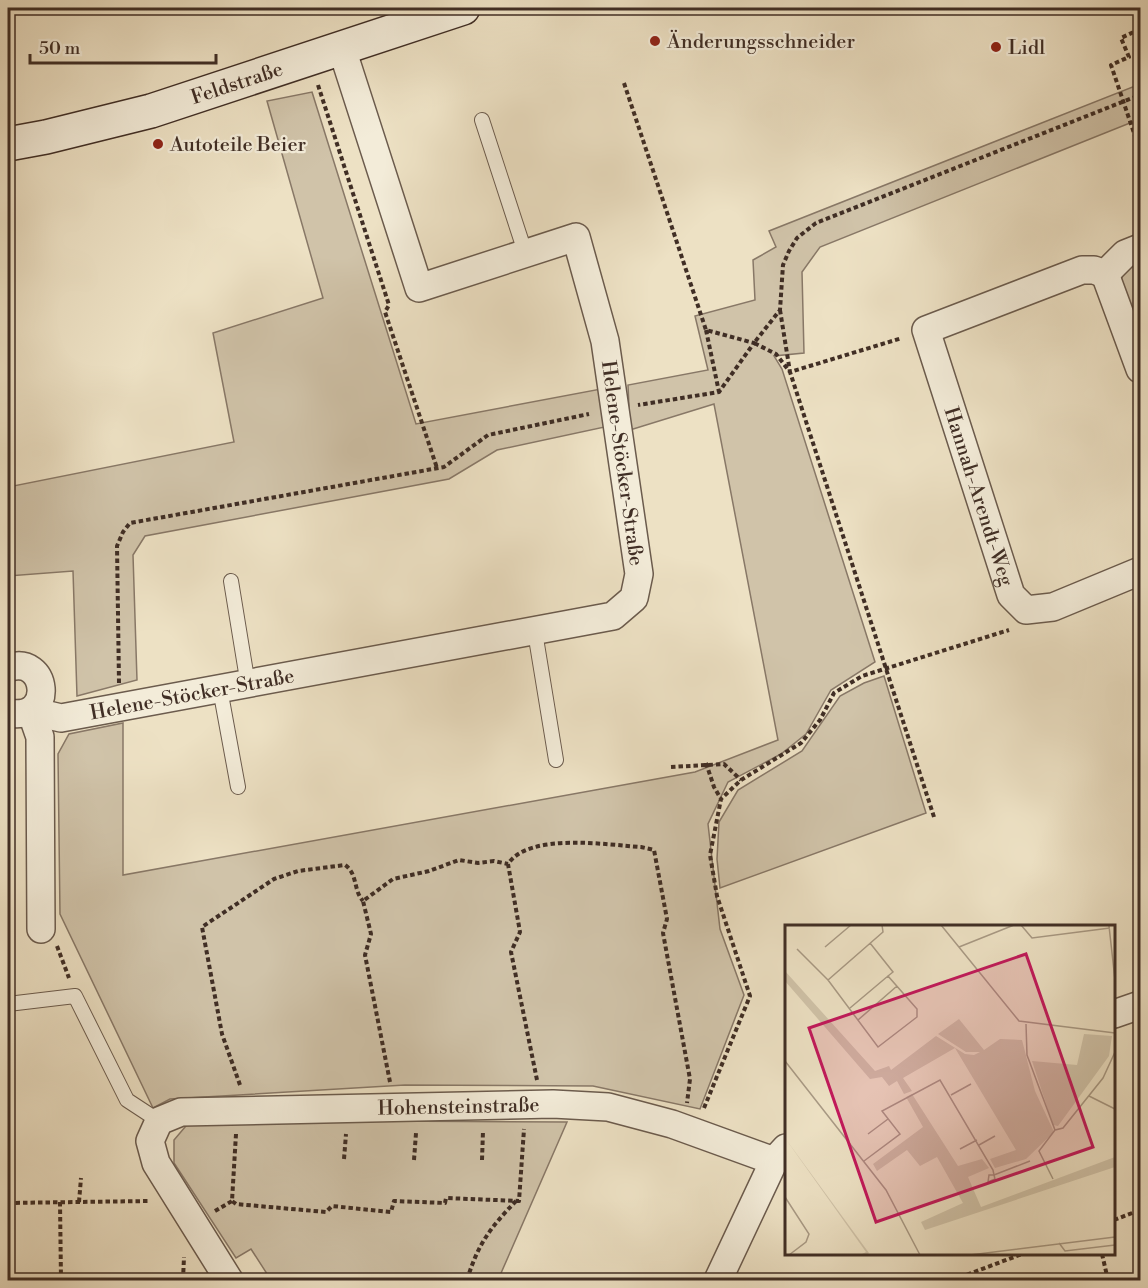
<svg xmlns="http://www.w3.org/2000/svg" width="1148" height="1288" font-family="'Libre Bodoni',serif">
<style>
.green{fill:#d0c3a9;stroke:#887867;stroke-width:1.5}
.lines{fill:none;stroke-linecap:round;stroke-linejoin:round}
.lane-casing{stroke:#6b5b4d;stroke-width:16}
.street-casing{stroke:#6b5b4d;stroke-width:30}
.secondary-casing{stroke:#402e25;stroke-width:36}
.path{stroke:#402e25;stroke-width:4;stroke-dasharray:4.5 3;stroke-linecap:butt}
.lane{stroke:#f3ecd9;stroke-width:14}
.street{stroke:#f3ecd9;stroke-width:27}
.secondary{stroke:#f3ecd9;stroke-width:33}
.poi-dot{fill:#8f2418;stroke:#f3ecd9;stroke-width:2}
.labels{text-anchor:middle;stroke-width:4.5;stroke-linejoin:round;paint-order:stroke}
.poi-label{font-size:20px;fill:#402e25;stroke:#f3ecd9;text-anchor:start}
.street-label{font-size:20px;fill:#402e25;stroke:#f3ecd9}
.inset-road{fill:none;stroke:#a89984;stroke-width:1.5}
.view{fill:#c2185b;fill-opacity:0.15;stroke:#c2185b;stroke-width:3}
.inset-edge{fill:none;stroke:#402e25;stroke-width:3}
</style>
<rect width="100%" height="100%" fill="#ede1c4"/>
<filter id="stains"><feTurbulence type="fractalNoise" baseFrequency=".00333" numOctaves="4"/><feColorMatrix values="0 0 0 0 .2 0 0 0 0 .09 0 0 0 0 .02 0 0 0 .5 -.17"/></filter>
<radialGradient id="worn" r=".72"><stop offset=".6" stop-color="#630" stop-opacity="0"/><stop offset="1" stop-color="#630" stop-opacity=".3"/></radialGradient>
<path class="green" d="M 1140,84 L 1140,119 L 820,247 L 802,272 L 804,353 L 774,356 L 782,369 L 875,662 L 831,690 L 806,734 L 781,754 L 728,782 L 708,824 L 720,929 L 744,995 L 700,1109 L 593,1086 L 405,1085 L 170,1099 L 153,1108 L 60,914 L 58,754 L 69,734 L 123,723 L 123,875 L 695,772 L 778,740 L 714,404 L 630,430 L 628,385 L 708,370 L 695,316 L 755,300 L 753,260 L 776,247 L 769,231 Z
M 312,92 L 416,424 L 606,388 L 614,425 L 497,450 L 449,479 L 145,536 L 133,555 L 137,680 L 77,696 L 73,571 L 8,576 L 8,487 L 234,442 L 213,333 L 323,298 L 267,101 Z
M 1140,259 L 1140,345 L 1121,280 L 1123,273 Z
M 884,676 L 926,813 L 720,888 L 717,859 L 719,822 L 738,790 L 802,751 L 840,696 L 864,683 Z
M 191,1120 L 567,1122 L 498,1280 L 271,1280 L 251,1249 L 236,1258 L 174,1163 L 174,1140 Z"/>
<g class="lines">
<defs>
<path id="lane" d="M 482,120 L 525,252
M 231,581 L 248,685
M 535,632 L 556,760
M 220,689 L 238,787
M 8,1004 L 75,996 L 127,1100 L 159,1121"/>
<g id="street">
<path id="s1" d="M 1140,248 L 1125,254 L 1105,274 L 1094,270 L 1082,270 L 926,330 L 1011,595 L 1026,610 L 1053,607 L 1140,571"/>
<path d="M 1105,274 L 1140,369"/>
<path d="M 8,668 C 47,653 57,722 8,713"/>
<path id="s2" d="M 31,711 L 61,718 L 613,616 L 634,598 L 639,574 L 605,341 L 576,237 L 419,288 L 342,49"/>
<path d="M 31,711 L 40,737 L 41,929"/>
<path d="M 1114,1014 L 1140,1005"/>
<path id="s3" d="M 229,1280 L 156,1163 L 150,1141 L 159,1121 L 181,1112 L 553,1104 L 608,1107 L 672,1124 L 774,1161"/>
<path d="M 718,1280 L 774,1161 L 786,1148"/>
</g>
<g id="secondary">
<path id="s4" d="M 8,144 L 46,137 L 151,111 L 463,8"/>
</g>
</defs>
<use href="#lane" class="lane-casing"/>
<use href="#street" class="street-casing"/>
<use href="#secondary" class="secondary-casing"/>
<path class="path" d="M 1140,29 L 1121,38 L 1129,57 L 1111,65 L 1140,151
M 624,83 L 706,330 L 754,343 L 719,392 L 638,405
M 318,85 L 389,305 L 385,312 L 437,468
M 780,310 L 790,372 L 902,338
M 706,330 L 719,392
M 119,683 L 117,546 L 123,532 L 130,523 L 444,467 L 488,435 L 589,414
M 706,763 L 714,787 L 721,799
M 671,767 L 724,764 L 741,780
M 934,817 L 790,372 L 776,354 L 754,343 L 780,310 L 783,265 L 789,251 L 797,238 L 816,223 L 1140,95
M 57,946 L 69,978
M 537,1080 L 511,952 L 520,932 L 508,864 C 529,832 608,845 641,847 L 654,850 L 667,919 L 663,933 L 690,1079 L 687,1103
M 390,1082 L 365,955 L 371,934 L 363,901 L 393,879 L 429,871 L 459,860 L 478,863 L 494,861 L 508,864
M 240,1085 L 222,1034 L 202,927 L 274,879 L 298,871 L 345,865 C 358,874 353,890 363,901
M 704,1108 L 750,996 L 717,896 L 710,855 L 721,799 L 741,780 L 801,743 L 820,720 L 834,693 L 862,676 L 1009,630
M 236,1134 L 232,1201 L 236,1204 L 326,1212 L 332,1206 L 391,1212 L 394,1201 L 445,1203 L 446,1198 L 519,1201 L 524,1129
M 344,1159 L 346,1134
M 414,1160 L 416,1133
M 482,1160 L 483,1131
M 60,1202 L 61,1280
M 79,1202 L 81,1178
M 8,1203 L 149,1201
M 215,1211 L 232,1201
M 1114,1220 L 1140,1210
M 1102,1254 L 1108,1280
M 183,1280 L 184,1257
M 467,1280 C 478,1244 490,1228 516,1201
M 953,1280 L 1022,1254"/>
<use href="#lane" class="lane"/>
<use href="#street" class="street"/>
<use href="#secondary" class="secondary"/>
</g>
<g class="poi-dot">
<circle cx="655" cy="41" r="6"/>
<circle cx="996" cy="47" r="6"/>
<circle cx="158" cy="144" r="6"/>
</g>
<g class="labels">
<g class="poi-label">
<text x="667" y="48">Änderungsschneider</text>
<text x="1008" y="54">Lidl</text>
<text x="170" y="151">Autoteile Beier</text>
</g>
<g class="street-label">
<text dy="7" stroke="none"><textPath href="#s4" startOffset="237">Feldstraße</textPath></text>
<text transform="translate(623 463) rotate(82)" y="7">Helene-Stöcker-Straße</text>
<text dy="7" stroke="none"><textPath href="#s1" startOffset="410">Hannah-Arendt-Weg</textPath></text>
<text dy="7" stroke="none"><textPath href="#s2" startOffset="164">Helene-Stöcker-Straße</textPath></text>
<text dy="7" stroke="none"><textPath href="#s3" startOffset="484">Hohensteinstraße</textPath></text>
</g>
</g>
<g transform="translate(785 925)">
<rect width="330" height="330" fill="#ede1c4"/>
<path d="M 0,46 L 90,146 L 104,141 L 106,145 L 151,111 L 180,129 L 189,130 L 195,127 L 181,127 L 153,109 L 174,94 L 199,125 L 215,114 L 237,115 L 250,166 L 269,207 L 241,234 L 210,243 L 205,234 L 231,225 L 170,123 L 118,153 L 127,166 L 119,169 L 112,156 L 104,161 L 97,152 L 85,154 L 0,56 ZM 299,109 L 327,111 L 324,131 L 273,201 L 268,200 L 247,136 L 292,140 ZM 127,169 L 173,241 L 197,234 L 204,243 L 183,252 L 196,282 L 330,232 L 330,242 L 140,305 L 136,297 L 178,278 L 152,232 L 135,241 L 122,225 L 92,246 L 88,239 L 138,202 L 121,172 ZM 0,213 L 84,328 L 83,329 L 75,330 L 81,327 Z" fill="#d0c3a9"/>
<path class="inset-road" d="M 156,0 L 234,96 L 330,108M 236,0 L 247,13 L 325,3M 324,1 L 330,55M 40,22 L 66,0M 174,22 L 229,0M 12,24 L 43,55 L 98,7 L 97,0M 43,55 L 93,122 L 132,92 L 132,84 L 103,51 L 108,47 L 85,18M 65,83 L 103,51M 73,95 L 112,61M 241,99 L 242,130 L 270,205 L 278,203 L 318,153 L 330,127M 0,136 L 101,265 L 135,330M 166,170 L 186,159M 304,171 L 330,184M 83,209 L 103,194M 194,220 L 210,211M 175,224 L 192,215M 79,236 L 115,209 L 97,186 L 155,155 L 208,245 L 209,250 L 210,254 L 203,257 L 204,250 L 209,250 L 245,236M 268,254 L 254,226 L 270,205M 0,272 L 24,309 L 21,317 L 4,330M 274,318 L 280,326 L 330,320M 185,330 L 330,312"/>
<path class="view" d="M 241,29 L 308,222 L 91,297 L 24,103 Z"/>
<rect width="330" height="330" class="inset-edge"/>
</g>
<rect width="1148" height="1288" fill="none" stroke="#ede1c4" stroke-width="30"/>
<rect x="9" y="9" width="1130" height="1270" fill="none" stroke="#402e25" stroke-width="3"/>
<rect x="15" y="15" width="1118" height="1258" fill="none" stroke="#402e25" stroke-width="1.5"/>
<path d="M30 54v9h186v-9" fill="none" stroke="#402e25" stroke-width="3"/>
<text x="39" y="54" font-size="18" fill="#402e25" stroke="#f3ecd9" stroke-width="4.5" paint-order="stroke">50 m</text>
<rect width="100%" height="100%" filter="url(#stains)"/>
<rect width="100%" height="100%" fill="url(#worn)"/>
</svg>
